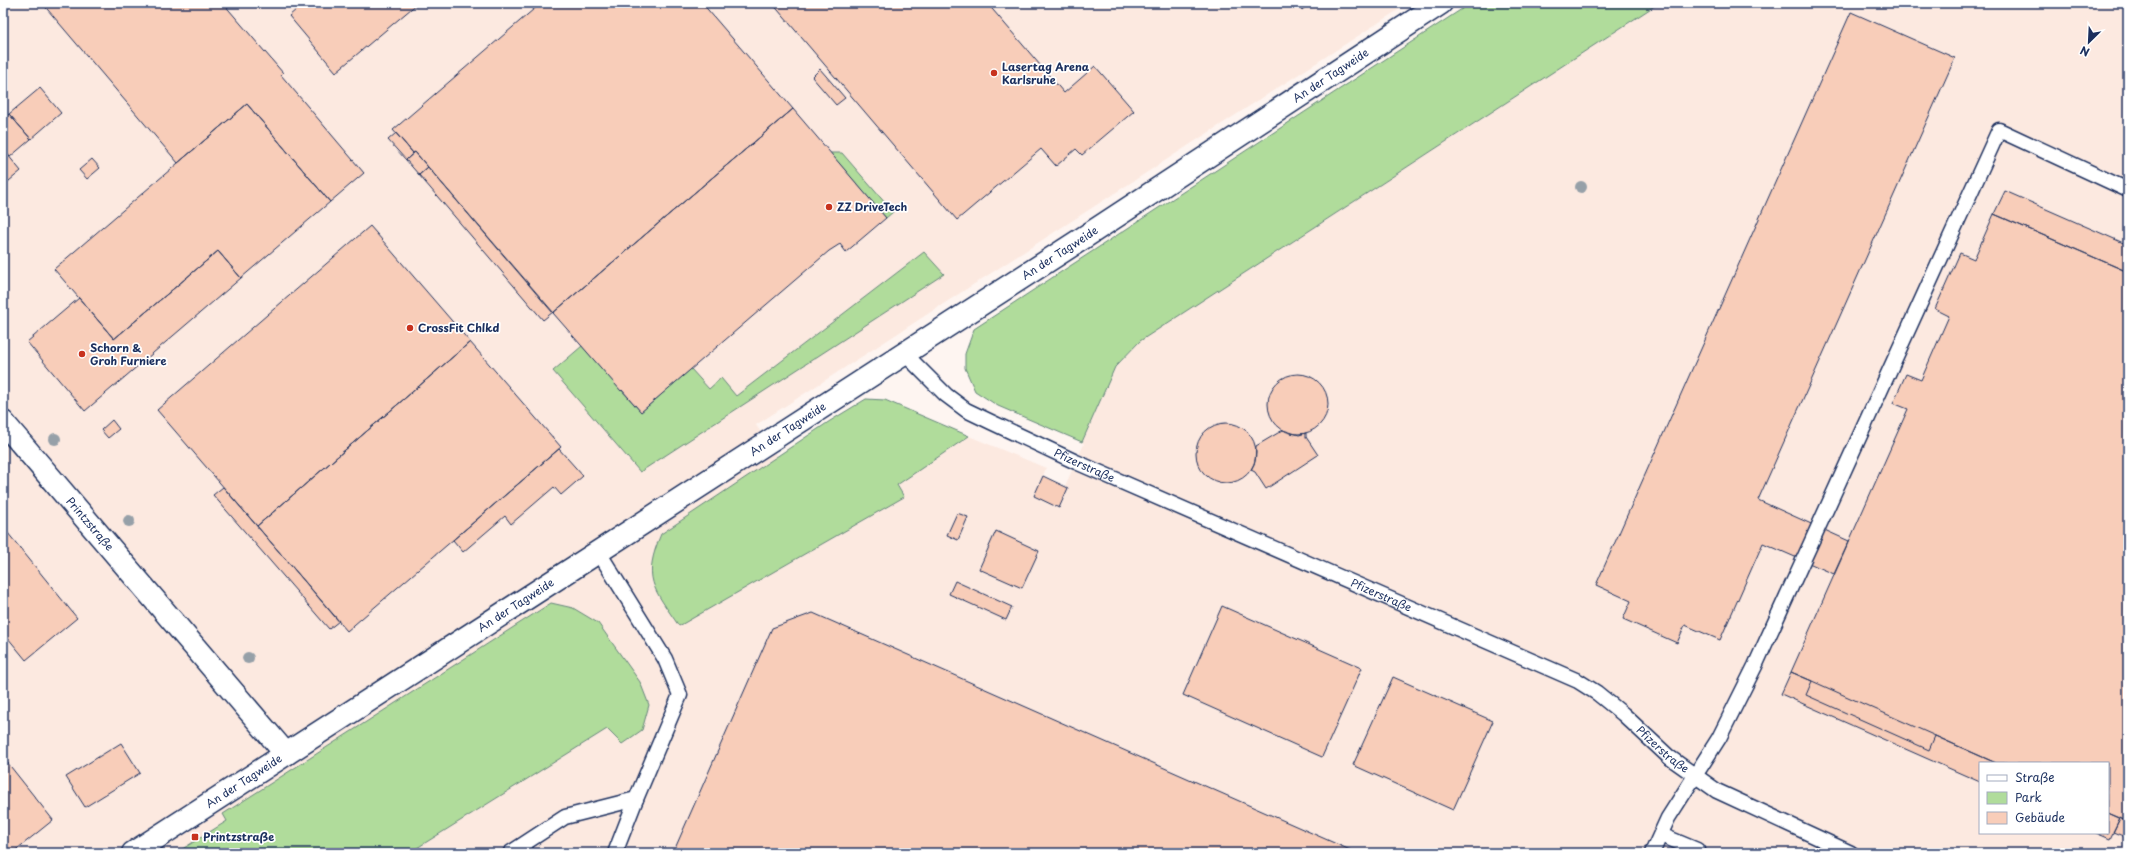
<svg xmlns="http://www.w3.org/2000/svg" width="2131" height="856" font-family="'Playpen Sans',sans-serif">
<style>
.built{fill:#fce9e0;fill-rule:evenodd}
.green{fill:#b0dc9b;stroke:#66867c}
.building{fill:#f8cdb9;stroke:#1b2f5e}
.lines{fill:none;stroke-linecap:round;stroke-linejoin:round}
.lane-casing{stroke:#1b2f5e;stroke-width:17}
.street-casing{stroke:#1b2f5e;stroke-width:25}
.secondary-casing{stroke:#1b2f5e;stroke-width:25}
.lane{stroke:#fff;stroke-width:14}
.street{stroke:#fff;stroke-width:22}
.secondary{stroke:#fff;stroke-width:22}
.tree{fill:#96a0a8}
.poi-dot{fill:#c8321e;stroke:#fff;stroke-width:1.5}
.labels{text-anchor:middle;stroke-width:3.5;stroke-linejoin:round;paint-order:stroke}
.poi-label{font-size:11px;font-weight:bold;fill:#1b2f5e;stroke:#fff;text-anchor:start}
.street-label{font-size:11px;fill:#1b2f5e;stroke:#fff}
</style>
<rect width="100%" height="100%" fill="#fef5f1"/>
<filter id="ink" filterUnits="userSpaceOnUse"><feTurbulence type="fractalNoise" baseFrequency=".025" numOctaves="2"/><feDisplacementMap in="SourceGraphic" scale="8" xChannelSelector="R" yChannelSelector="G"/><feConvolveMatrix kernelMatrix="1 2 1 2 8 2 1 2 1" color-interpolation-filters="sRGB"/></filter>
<g filter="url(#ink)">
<path class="built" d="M 3,3 L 1409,3 L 756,425 L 831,537 L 904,497 L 897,485 L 969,436 L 1046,468 L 1043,476 L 1065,486 L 1084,444 L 1082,442 L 1115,367 L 1140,341 L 1659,3 L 2128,3 L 2128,853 L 3,853 ZM 1980,763 L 2108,763 L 2108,833 L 1980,833 Z"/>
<path class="green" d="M 1471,3 L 1659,3 L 1140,341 L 1115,367 L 1082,442 L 998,406 L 975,391 L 965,368 L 965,354 L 974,329 Z
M 830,153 L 842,153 L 893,212 L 886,218 Z
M 924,252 L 944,274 L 640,472 L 553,371 L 582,346 L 641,412 L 691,369 L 709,389 L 721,378 L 736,396 Z
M 866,399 L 885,400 L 969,436 L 897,485 L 904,497 L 679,626 C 653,588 642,579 661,534 L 830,421 Z
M 551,603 L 573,608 L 598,623 L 640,682 L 649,705 L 642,730 L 622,744 L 607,729 L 409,853 L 176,853 L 227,821 L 223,814 Z"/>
<path class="building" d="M 42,3 L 223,3 L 283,73 L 281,75 L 364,173 L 330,202 L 247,104 L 178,163 Z
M 304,3 L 418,3 L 336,72 L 289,16 Z
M 541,3 L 702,3 L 793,109 L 553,313 L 415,152 L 413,153 L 393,130 Z
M 772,3 L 987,3 L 1064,93 L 1095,66 L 1134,111 L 1082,155 L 1076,149 L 1056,166 L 1041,149 L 957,220 Z
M 1297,3 L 1310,3 L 1302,10 Z
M 1851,12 L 1955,58 L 1758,500 L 1849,541 L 1834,574 L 1763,543 L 1720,640 L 1685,625 L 1677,643 L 1623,619 L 1631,601 L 1596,585 Z
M 820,69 L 845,98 L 836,105 L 812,77 Z
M 40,88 L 61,113 L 31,139 L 9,114 Z
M 247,104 L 330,202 L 241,278 L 218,251 L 114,339 L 54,269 Z
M 793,109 L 886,218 L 846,252 L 840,244 L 829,251 L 641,412 L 622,390 L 621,391 L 553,313 Z
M 9,114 L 31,139 L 10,157 L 3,149 L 3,119 Z
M 396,133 L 413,153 L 406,160 L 388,140 Z
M 3,149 L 21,171 L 3,186 Z
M 415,152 L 428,167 L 419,175 L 406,160 Z
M 92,159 L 100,168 L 87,179 L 79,170 Z
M 428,167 L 553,312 L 543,320 L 419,175 Z
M 2005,191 L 2128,245 L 2128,272 L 1994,214 Z
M 1994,214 L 2128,272 L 2128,822 L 2108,813 L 2108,763 L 1996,763 L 1935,736 L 1929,750 L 1806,695 L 1812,681 L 1791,672 L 1908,409 L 1893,403 L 1906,374 L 1921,380 L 1949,316 L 1935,309 L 1960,253 L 1974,259 Z
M 370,226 L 470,342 L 257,526 L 157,410 Z
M 218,251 L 241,278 L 85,411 L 27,342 L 79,298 L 114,339 Z
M 470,342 L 561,447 L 347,631 L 257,526 Z
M1268 404a30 30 0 1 1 60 0a30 30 0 1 1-60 0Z
M 112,420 L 119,429 L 108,438 L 101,430 Z
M1196 453a30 30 0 1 1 60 0a30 30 0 1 1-60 0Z
M 1283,430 L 1299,435 L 1306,433 L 1306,437 L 1318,455 L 1266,489 L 1255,472 L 1251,470 L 1255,462 L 1256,446 Z
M 559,449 L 583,476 L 561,495 L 554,487 L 511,524 L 505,516 L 463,552 L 453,540 Z
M 1043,476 L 1068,488 L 1059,508 L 1034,496 Z
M 223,487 L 339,621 L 329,629 L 213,495 Z
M 957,513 L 968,517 L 958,540 L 947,535 Z
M 3,527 L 77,618 L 26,660 L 3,632 Z
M 996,531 L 1039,551 L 1022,588 L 979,569 Z
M 955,581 L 1012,607 L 1006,620 L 949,594 Z
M 1222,606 L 1362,668 L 1322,757 L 1183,695 Z
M 813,613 L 1357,853 L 673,853 L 772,628 Z
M 1791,672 L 1812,681 L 1996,763 L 1980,763 L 1980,782 L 1781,694 Z
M 1393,677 L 1493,721 L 1453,810 L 1353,765 Z
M 121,743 L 140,773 L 85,807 L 66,777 Z
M 3,757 L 53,820 L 12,853 L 3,853 Z
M 2108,813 L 2120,818 L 2110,839 L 2096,833 L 2108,833 Z
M 2120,818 L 2128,822 L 2128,838 L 2113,832 Z"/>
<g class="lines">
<defs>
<g id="lane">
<path id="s1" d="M 904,353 L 946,395 L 966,410 L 991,422 L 1076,462 L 1578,681 L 1597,693 L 1623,714 L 1669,757 L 1717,791 L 1851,853"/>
<path d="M 1661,835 L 1697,850 L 1696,853"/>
<path d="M 510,853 L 565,817 L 636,799 L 680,695 L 665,659 L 598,551"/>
<path d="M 615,853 L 636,799"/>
<path d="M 1652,853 L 1668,818 L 1719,738 L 1755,666 L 1999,130 L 2128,190"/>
</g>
<g id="street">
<path id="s2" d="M 3,422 L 286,754"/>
</g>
<g id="secondary">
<path id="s3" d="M 133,853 L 1080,240 L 1441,3"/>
</g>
</defs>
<use href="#lane" class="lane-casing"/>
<use href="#street" class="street-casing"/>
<use href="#secondary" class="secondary-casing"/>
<use href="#lane" class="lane"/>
<use href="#street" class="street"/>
<use href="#secondary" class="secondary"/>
</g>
<g class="tree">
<circle cx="1581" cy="187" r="6"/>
<circle cx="55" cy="439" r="6"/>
<circle cx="129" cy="521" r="6"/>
<circle cx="248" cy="658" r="6"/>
</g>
</g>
<g class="poi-dot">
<circle cx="994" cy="73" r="4"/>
<circle cx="829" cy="207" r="4"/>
<circle cx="410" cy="328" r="4"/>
<circle cx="82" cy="354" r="4"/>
<rect x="191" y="833" width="8" height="8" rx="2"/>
</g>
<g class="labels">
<g class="poi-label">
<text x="1002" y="71">Lasertag Arena<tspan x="1002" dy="13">Karlsruhe</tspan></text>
<text x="837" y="211">ZZ DriveTech</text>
<text x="418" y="332">CrossFit Chlkd</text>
<text x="90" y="352">Schorn &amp;<tspan x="90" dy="13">Groh Furniere</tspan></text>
<text x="203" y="841">Printzstraße</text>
</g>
<g class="street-label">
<text dy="4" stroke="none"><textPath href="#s3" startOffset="1428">An der Tagweide</textPath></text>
<text dy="4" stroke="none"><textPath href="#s3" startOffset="1104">An der Tagweide</textPath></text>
<text dy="4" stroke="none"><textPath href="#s3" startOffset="780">An der Tagweide</textPath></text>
<text dy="4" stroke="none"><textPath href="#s1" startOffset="215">Pfizerstraße</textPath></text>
<text dy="4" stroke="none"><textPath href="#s2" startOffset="134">Printzstraße</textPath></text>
<text dy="4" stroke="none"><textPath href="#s1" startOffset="539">Pfizerstraße</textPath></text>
<text dy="4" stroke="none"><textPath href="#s3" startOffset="456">An der Tagweide</textPath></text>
<text dy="4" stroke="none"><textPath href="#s1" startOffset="863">Pfizerstraße</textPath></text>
<text dy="4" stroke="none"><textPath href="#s3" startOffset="132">An der Tagweide</textPath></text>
</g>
</g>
<rect width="2131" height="856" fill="none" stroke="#fff" stroke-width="16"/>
<rect x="8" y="8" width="2115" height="840" fill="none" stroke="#1b2f5e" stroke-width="1.5" filter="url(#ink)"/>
<rect x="1979" y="762" width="130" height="72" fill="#ffffff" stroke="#a4acbf"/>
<rect x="1987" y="775" width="20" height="6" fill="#ffffff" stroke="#a4acbf"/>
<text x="2015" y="782" font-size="12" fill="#1b2f5e">Straße</text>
<rect x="1987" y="792" width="20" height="12" fill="#b0dc9b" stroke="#a4acbf"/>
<text x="2015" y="802" font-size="12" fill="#1b2f5e">Park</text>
<rect x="1987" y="812" width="20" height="12" fill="#f8cdb9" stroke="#a4acbf"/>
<text x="2015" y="822" font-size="12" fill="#1b2f5e">Gebäude</text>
<g transform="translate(2089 42) rotate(204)" stroke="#ffffff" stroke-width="3" paint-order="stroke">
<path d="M0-3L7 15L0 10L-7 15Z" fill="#1b2f5e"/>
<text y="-6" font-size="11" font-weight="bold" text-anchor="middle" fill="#1b2f5e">N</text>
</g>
</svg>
